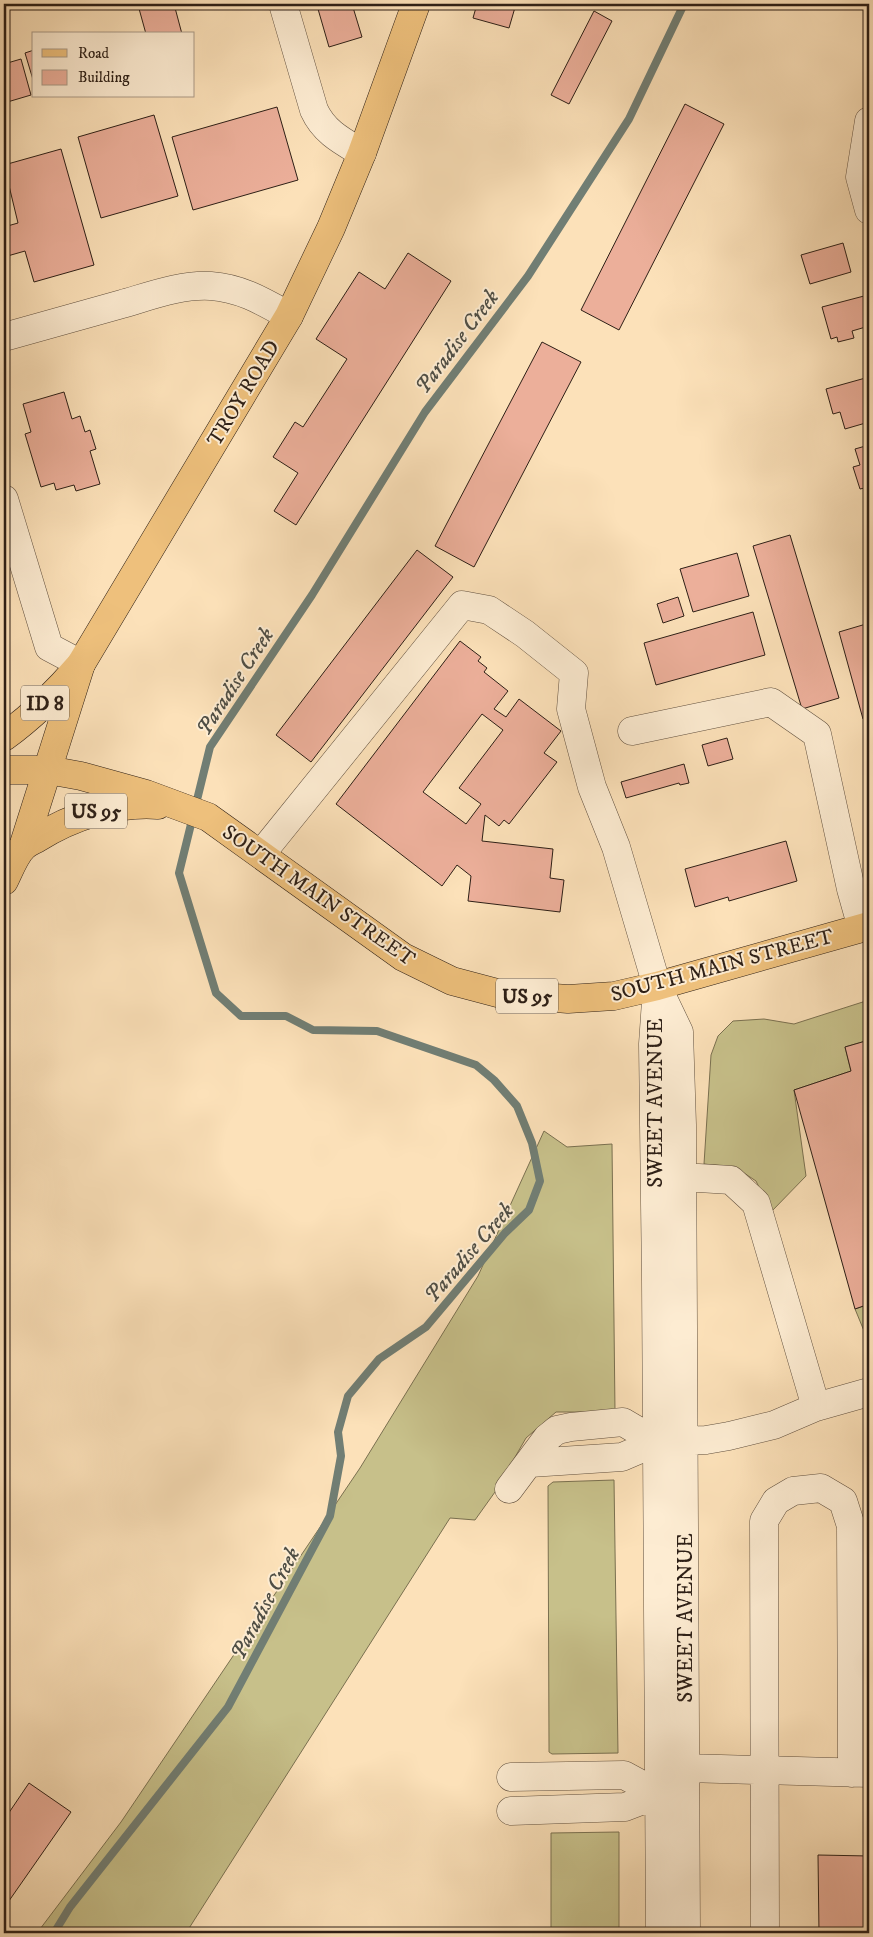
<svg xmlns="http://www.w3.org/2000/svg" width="873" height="1937" font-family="'IM FELL DW Pica',serif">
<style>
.grass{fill:#c7c08a;stroke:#7a7050}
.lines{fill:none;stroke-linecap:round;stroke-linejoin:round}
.stream{stroke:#717e74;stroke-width:8}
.building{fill:#ecaf9a;stroke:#2d1f16;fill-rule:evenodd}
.minor-casing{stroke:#61503f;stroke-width:29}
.major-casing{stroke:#2d1f16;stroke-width:29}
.highway-casing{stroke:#2d1f16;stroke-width:29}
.minor{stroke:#fdecd2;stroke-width:28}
.major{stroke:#eec07c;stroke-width:28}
.highway{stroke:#eec07c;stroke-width:28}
.labels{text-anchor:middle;stroke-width:4;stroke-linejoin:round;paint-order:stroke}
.shield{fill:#fdecd2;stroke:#6b5c4e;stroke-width:1}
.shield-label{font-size:20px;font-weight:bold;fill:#2d1f16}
.street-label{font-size:21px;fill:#2d1f16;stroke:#fdecd2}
.water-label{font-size:22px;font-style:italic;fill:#4f4e45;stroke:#fdecd2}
</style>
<rect width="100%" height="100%" fill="#fce1b9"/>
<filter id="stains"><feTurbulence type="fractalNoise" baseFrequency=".004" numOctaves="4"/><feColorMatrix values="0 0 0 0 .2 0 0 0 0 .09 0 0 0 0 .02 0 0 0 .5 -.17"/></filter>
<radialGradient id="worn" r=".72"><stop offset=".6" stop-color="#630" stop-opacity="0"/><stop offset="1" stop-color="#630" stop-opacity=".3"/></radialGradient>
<path class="grass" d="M 869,1000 L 869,1040 L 845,1047 L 851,1071 L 794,1090 L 806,1176 L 771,1212 L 756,1181 L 735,1167 L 704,1164 L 711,1055 L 718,1036 L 733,1021 L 764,1019 L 794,1024 Z
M 544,1131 L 567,1147 L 612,1144 L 615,1412 L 556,1412 L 526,1438 L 495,1492 L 475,1520 L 450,1518 L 186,1933 L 37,1933 L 121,1822 L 360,1468 L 478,1276 Z
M 869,1304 L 869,1343 L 855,1309 Z
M 614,1480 L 618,1753 L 552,1754 L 549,1752 L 549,1746 L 548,1486 L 553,1482 Z
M 619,1832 L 619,1933 L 551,1933 L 551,1833 Z"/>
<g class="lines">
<path class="stream" d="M 54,1933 L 70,1907 L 228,1707 L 330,1516 L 341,1456 L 338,1432 L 348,1396 L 379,1359 L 426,1327 L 505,1233 L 529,1210 L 540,1181 L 532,1143 L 517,1106 L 494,1080 L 476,1065 L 377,1031 L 313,1030 L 286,1016 L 241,1016 L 216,993 L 179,873 L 210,747 L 312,595 L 425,412 L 528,276 L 629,119 L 684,4"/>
</g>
<path class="building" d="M 143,4 L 174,4 L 182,34 L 146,34 L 138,5 Z
M 337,4 L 352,4 L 362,37 L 329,47 L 318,9 Z
M 477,4 L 516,4 L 509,28 L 473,18 Z
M 594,11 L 612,21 L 569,104 L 551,95 Z
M 34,50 L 34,83 L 25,53 Z
M 21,59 L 31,95 L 4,103 L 4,64 Z
M 685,104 L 724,124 L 619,330 L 581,310 Z
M 277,107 L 298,180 L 193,210 L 172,137 Z
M 154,115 L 178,196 L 101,218 L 78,137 Z
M 61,149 L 94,265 L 34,282 L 25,251 L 4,257 L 4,227 L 18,223 L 4,165 Z
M 843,243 L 851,272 L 810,284 L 801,255 Z
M 408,253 L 451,281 L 296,525 L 274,511 L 298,473 L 273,457 L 295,422 L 303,427 L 347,359 L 316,339 L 359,272 L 385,289 Z
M 864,296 L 869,316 L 869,326 L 852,331 L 854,338 L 838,342 L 837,337 L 831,339 L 822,307 Z
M 542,342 L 581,362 L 474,567 L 435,546 Z
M 869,377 L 869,422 L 845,429 L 840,412 L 833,414 L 826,389 Z
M 64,392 L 72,419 L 80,416 L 85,432 L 90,430 L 96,449 L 90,451 L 100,484 L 76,491 L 74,485 L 56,490 L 54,483 L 41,487 L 25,434 L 31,432 L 23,404 Z
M 869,445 L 869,487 L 860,489 L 853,467 L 860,465 L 855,449 Z
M 790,535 L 839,698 L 802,709 L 753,546 Z
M 417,550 L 453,577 L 311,762 L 276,735 Z
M 737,553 L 749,596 L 693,612 L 680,569 Z
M 678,597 L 684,616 L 663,623 L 657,604 Z
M 753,612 L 765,655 L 656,685 L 644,643 Z
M 866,624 L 869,635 L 869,717 L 863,719 L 839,632 Z
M 460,641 L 481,657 L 478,661 L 487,668 L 484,672 L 508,691 L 494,709 L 506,717 L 519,699 L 561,731 L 544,753 L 557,762 L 509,824 L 504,820 L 499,826 L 485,815 L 482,841 L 553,849 L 550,878 L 564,880 L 560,912 L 468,901 L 471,876 L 457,865 L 442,886 L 336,804 ZM 482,714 L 503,730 L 459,788 L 481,804 L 466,824 L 423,792 Z
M 727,738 L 733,759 L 708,766 L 702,745 Z
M 684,764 L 689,783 L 680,785 L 679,783 L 626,798 L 621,782 Z
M 786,841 L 797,881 L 729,901 L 728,897 L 695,907 L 685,869 Z
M 869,1040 L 869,1304 L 855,1309 L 794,1090 L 851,1071 L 845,1047 Z
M 29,1783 L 71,1812 L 4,1908 L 4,1820 Z
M 818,1855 L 869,1856 L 869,1933 L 819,1933 Z"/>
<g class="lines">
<defs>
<path id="minor" d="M 283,4 L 314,110 C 324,132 342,141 362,153
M 869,121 L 860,177 L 869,210
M 4,337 C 43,326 82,315 122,304 C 150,296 182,284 211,286 C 241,288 264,302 289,316
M 4,499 L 49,647 L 81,664
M 632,731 L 771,702 L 817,734 L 851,889 L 862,928
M 261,854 L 462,605 L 489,610 L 525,634 L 574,673 L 571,709 L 592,787 L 616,847 L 657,986 L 679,1032 L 682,1125 L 686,1933
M 657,987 L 653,1044 L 656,1281 L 660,1933
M 682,1177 L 731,1180 L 756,1203 L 816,1407 L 869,1392
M 530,1463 L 622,1457 L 657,1442 L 706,1440 L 729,1436 L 774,1425 L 816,1407
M 509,1489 L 547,1438 L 557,1430 L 571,1427 L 623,1422 L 657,1442
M 686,1768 L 869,1773
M 511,1777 L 624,1775 L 659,1794
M 511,1811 L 625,1807 L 659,1794 L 676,1794
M 765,1933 L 764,1521 L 776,1501 L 793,1491 L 821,1488 L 843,1501 L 851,1526 L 852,1773"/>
<path id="major" d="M 23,847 L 81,664 L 289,316 L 331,228 L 362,153 L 416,4"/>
<path id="highway" d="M 4,737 C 33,716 58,691 81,664
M 4,770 L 48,770 L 81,776 L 146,794 L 208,817 L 403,957 L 452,981 L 501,994 L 568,999 L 614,996 L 657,986 L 869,926
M 4,881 C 9,871 15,855 23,847 C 26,844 32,841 36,839 C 72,816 116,802 158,805"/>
</defs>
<use href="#minor" class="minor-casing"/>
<use href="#major" class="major-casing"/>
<use href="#highway" class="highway-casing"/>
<use href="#minor" class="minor"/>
<use href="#major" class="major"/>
<use href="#highway" class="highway"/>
</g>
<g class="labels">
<g class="shield">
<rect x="21" y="685.5" width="48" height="35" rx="4"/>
<rect x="65" y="793.5" width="62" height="35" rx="4"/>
<rect x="496" y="978.5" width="62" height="35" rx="4"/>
</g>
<g class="shield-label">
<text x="45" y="710">ID 8</text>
<text x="96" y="818">US 95</text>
<text x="527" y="1003">US 95</text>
</g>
<g class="street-label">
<text transform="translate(243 393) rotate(-59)" y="7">TROY ROAD</text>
<text transform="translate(319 895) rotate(35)" y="7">SOUTH MAIN STREET</text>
<text transform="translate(722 965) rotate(-15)" y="7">SOUTH MAIN STREET</text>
<text transform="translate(655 1103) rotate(-90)" y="7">SWEET AVENUE</text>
<text transform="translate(685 1618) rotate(-90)" y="7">SWEET AVENUE</text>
</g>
<g class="water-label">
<text transform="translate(456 341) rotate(-53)" y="8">Paradise Creek</text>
<text transform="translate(234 681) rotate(-57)" y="8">Paradise Creek</text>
<text transform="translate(468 1252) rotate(-49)" y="8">Paradise Creek</text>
<text transform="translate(264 1603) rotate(-62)" y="8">Paradise Creek</text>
</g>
</g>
<rect width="873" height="1937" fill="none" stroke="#fce1b9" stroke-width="20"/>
<rect x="5" y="5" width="863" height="1927" fill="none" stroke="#2d1f16" stroke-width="2.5"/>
<rect x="10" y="10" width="853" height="1917" fill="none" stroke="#2d1f16"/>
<rect x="32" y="32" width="162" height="65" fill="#fdecd2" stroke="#aa9a87"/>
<rect x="42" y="49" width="25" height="8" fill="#eec07c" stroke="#aa9a87"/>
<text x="78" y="58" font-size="15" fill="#2d1f16">Road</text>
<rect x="42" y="70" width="25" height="15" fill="#ecaf9a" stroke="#aa9a87"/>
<text x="78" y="82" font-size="15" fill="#2d1f16">Building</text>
<rect width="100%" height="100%" filter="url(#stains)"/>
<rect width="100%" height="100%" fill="url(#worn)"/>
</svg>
